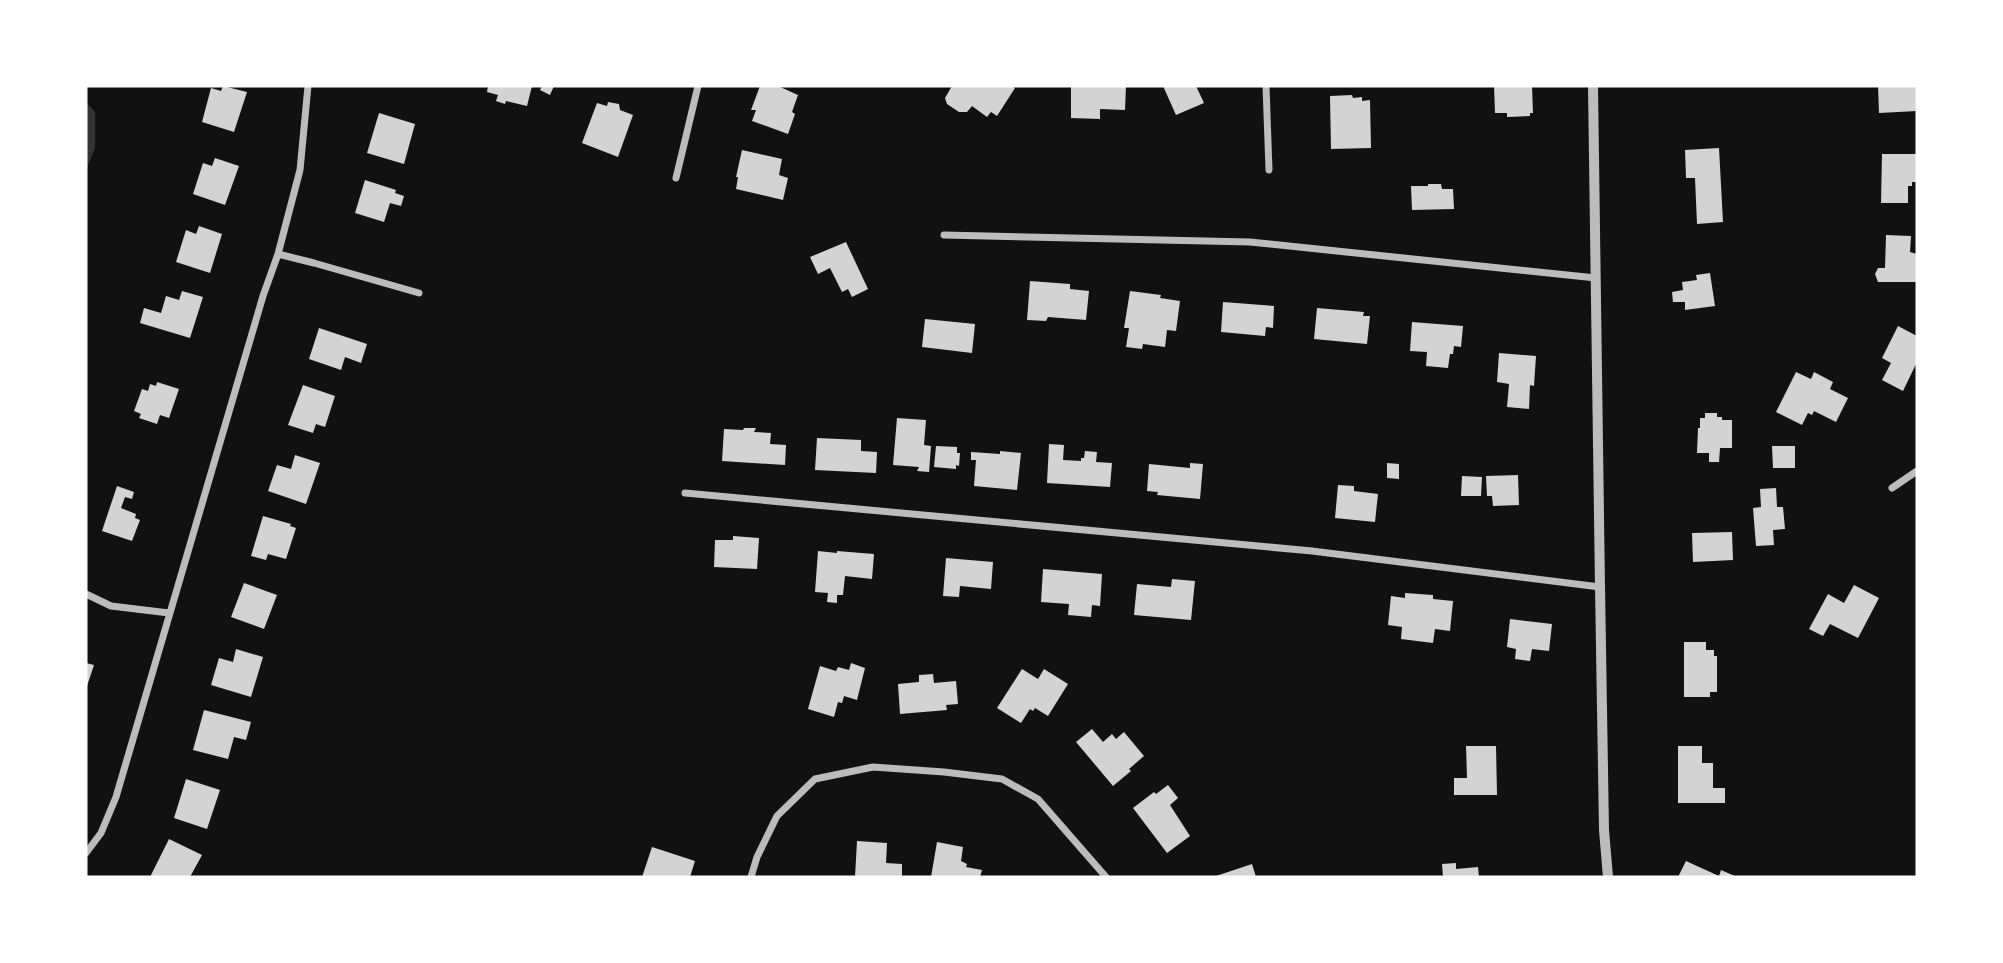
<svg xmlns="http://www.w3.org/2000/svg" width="2003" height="963" font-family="'Public Sans',sans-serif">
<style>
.water{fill:#333}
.building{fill:#d3d3d3}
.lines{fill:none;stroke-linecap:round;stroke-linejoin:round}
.minor{stroke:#bcbcbc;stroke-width:7}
.tertiary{stroke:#bcbcbc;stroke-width:10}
</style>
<rect width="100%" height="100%" fill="#111"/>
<path class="water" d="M 86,102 L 95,112 L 95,148 L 86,170 Z"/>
<path class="building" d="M 223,86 L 247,92 L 234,132 L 202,122 L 211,88 L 221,91 Z
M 488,86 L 532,86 L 527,106 L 506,101 L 505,104 L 496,101 L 498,95 L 487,92 Z
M 542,86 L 554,86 L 550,95 L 540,90 Z
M 760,86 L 778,86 L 798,95 L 792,112 L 795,114 L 788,134 L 752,121 L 756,110 L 751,110 Z
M 952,86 L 1011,86 L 1015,88 L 997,116 L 991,112 L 987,117 L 972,106 L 967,112 L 959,112 L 947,104 L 945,98 Z
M 1071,86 L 1126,86 L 1125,110 L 1100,109 L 1100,119 L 1071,118 Z
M 1163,86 L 1196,86 L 1204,103 L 1176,115 Z
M 1494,86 L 1532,86 L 1533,113 L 1530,113 L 1530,116 L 1507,117 L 1507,113 L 1495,113 Z
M 1878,86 L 1917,86 L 1917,111 L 1879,113 Z
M 1352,95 L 1353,98 L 1362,97 L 1362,101 L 1370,100 L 1371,148 L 1331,149 L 1330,96 Z
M 608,102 L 619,104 L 620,110 L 633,115 L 618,157 L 582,143 L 597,103 L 607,106 Z
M 379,113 L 415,124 L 404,164 L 367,153 Z
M 1719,148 L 1723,222 L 1697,224 L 1695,178 L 1686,178 L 1685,150 Z
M 742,150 L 782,159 L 779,175 L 788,178 L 783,200 L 736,189 L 738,177 L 736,177 Z
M 1882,154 L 1917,154 L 1917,182 L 1912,182 L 1912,186 L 1908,186 L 1908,203 L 1881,203 Z
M 215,158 L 239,166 L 225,205 L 193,194 L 203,163 L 212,166 Z
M 365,180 L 396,190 L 395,193 L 404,196 L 401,206 L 390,203 L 384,222 L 355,213 Z
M 1428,184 L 1441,184 L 1442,189 L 1453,189 L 1454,209 L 1412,210 L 1411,186 L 1428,186 Z
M 199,226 L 222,234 L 210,273 L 176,262 L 186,230 L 196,234 Z
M 1886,235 L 1911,236 L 1910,252 L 1917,254 L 1917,282 L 1878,282 L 1875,274 L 1878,268 L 1885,268 Z
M 846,242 L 868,289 L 852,297 L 848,289 L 842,292 L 830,268 L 818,274 L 810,257 Z
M 1710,273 L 1715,306 L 1685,310 L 1685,302 L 1673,302 L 1672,292 L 1683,290 L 1682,282 L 1697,280 L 1696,275 Z
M 1030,281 L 1070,284 L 1070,289 L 1089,291 L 1086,320 L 1048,317 L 1046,321 L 1027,320 Z
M 182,291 L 203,297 L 190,338 L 140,323 L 144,308 L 161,313 L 166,296 L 179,300 Z
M 1130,291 L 1161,295 L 1160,298 L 1180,301 L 1176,331 L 1167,330 L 1165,347 L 1143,344 L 1142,349 L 1126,347 L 1129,328 L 1124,328 Z
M 1223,302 L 1274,306 L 1273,328 L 1266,327 L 1265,336 L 1221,332 Z
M 1317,308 L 1364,312 L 1363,316 L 1370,316 L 1367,344 L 1314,339 Z
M 925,319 L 975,324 L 972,353 L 922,347 Z
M 1412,322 L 1463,326 L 1461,347 L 1454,346 L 1453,354 L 1450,354 L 1448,368 L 1426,366 L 1427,352 L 1410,351 Z
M 1898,326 L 1917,336 L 1917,362 L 1903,391 L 1882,380 L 1891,363 L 1882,358 Z
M 319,328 L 367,344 L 361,363 L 345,357 L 341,370 L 309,359 Z
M 1499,353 L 1536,356 L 1534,386 L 1530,385 L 1529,409 L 1507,407 L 1509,384 L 1497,382 Z
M 1796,372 L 1811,379 L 1814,372 L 1833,382 L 1830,389 L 1848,398 L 1836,422 L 1814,411 L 1812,415 L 1808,413 L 1802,425 L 1776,412 Z
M 157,382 L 179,389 L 169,418 L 160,415 L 157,424 L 139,418 L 141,414 L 134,411 L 142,389 L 148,391 L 150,384 L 156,386 Z
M 303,385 L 335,396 L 325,427 L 316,424 L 313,433 L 288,425 Z
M 1705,413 L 1717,413 L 1717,417 L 1722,417 L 1722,420 L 1732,420 L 1732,448 L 1720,448 L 1719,462 L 1709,462 L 1709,453 L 1697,453 L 1698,428 L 1700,428 L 1700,418 L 1705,418 Z
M 897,418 L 926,420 L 924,445 L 931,446 L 929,472 L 917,471 L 919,467 L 893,465 Z
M 744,428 L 756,428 L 754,432 L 771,433 L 770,444 L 786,445 L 785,465 L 722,461 L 724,429 L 743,430 Z
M 817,438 L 861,440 L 861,451 L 877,452 L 876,473 L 815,470 Z
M 1049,444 L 1064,445 L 1063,460 L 1081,461 L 1081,458 L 1084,458 L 1085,451 L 1097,452 L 1096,462 L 1112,463 L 1110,487 L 1047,483 Z
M 936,446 L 957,447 L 957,453 L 960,453 L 959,466 L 956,465 L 956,469 L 934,467 Z
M 1772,446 L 1795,446 L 1795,468 L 1773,468 Z
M 1000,451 L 1021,453 L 1017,490 L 974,486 L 976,460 L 971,460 L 971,452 L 1000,454 Z
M 295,455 L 320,463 L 306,504 L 268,491 L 277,465 L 291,469 Z
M 1190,463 L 1203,464 L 1200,499 L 1157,495 L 1158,492 L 1147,491 L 1149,464 L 1190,468 Z
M 1387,463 L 1399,464 L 1399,479 L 1387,478 Z
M 1518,475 L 1519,505 L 1493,506 L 1492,496 L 1487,496 L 1486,476 Z
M 1462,476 L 1482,477 L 1481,496 L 1461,496 Z
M 1338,485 L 1354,486 L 1354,491 L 1378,494 L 1375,522 L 1335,518 Z
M 117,486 L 134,492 L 132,499 L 125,497 L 121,508 L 136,514 L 135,518 L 140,520 L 132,541 L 102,531 Z
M 1776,488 L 1777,507 L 1783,507 L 1785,529 L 1773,530 L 1774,545 L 1756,546 L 1753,508 L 1761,507 L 1760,489 Z
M 263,516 L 291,524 L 290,526 L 296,528 L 286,559 L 268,554 L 266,560 L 251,556 Z
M 1732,532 L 1733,560 L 1693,562 L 1692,533 Z
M 733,536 L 759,538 L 757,569 L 714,567 L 715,540 L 733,540 Z
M 818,551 L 837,553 L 837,551 L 874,554 L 872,579 L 845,576 L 843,595 L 837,595 L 837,603 L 827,602 L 828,593 L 815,592 Z
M 946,558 L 993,562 L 991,589 L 960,586 L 959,597 L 943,596 Z
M 1043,569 L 1102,574 L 1100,606 L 1092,605 L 1091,617 L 1068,615 L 1069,604 L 1041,602 Z
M 1172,579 L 1195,581 L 1191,620 L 1134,615 L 1137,584 L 1171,587 Z
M 244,583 L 277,595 L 264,629 L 231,617 Z
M 1854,585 L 1879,598 L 1858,638 L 1830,624 L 1823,636 L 1809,629 L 1828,594 L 1844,603 Z
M 1405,593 L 1433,595 L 1433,599 L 1453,601 L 1450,631 L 1435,629 L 1433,643 L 1401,639 L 1402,627 L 1388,625 L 1391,596 L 1405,598 Z
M 1510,619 L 1552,624 L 1549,651 L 1532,649 L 1530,661 L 1515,659 L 1516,649 L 1507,647 Z
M 1684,642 L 1706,642 L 1706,650 L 1714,650 L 1714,656 L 1717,656 L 1717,692 L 1710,692 L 1710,697 L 1684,697 Z
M 236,649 L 263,657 L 251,697 L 211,685 L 219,658 L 233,662 Z
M 86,663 L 94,665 L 86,689 Z
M 851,663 L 865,668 L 857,700 L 844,696 L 842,703 L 838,702 L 834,717 L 808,709 L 820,666 L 836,671 L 838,667 L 849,670 Z
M 1022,669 L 1038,679 L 1044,669 L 1068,684 L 1048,716 L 1035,708 L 1033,711 L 1030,709 L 1021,723 L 997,708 Z
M 933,674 L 934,683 L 956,681 L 958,704 L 946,705 L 947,710 L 900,714 L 898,684 L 919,682 L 919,675 Z
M 204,710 L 251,722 L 246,740 L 234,737 L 228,759 L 193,750 Z
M 1092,729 L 1103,742 L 1112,734 L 1116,739 L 1124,732 L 1144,756 L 1129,769 L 1131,771 L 1113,786 L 1076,742 Z
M 1466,746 L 1496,746 L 1497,795 L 1454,795 L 1454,778 L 1467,778 Z
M 1678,746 L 1702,746 L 1702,763 L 1713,763 L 1713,788 L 1725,788 L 1725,803 L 1678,803 Z
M 186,779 L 220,790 L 207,829 L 174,818 Z
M 1168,785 L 1178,798 L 1170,805 L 1190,836 L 1167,853 L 1133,808 L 1154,792 L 1156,794 Z
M 169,839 L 202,855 L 190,877 L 150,877 Z
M 857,841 L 887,843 L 886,863 L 902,864 L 902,877 L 855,877 Z
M 937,842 L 963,847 L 961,861 L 967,864 L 966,867 L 982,870 L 980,877 L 931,877 Z
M 652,847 L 695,861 L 690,877 L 642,877 Z
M 1686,861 L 1719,876 L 1721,870 L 1737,877 L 1678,877 Z
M 1456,863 L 1456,869 L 1478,867 L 1479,877 L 1443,877 L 1442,864 Z
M 1252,864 L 1256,877 L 1213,877 Z"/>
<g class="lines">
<path class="minor" d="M 1266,86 L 1269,170
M 676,178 L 698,86
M 944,235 L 1250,242 L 1596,278
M 278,254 L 314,263 L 419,293
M 1892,488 L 1917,471
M 685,493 L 1312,551 L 1600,587
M 86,594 L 111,606 L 169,613
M 86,853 L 101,833 L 116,797 L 263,296 L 278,254 L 300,170 L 308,86
M 751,877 L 757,857 L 777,816 L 815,779 L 873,767 L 944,772 L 1002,779 L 1038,799 L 1106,877"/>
<path class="tertiary" d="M 1593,86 L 1600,587 L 1604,830 L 1608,877"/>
</g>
<rect width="2003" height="963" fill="none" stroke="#ffffff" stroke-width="175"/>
</svg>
